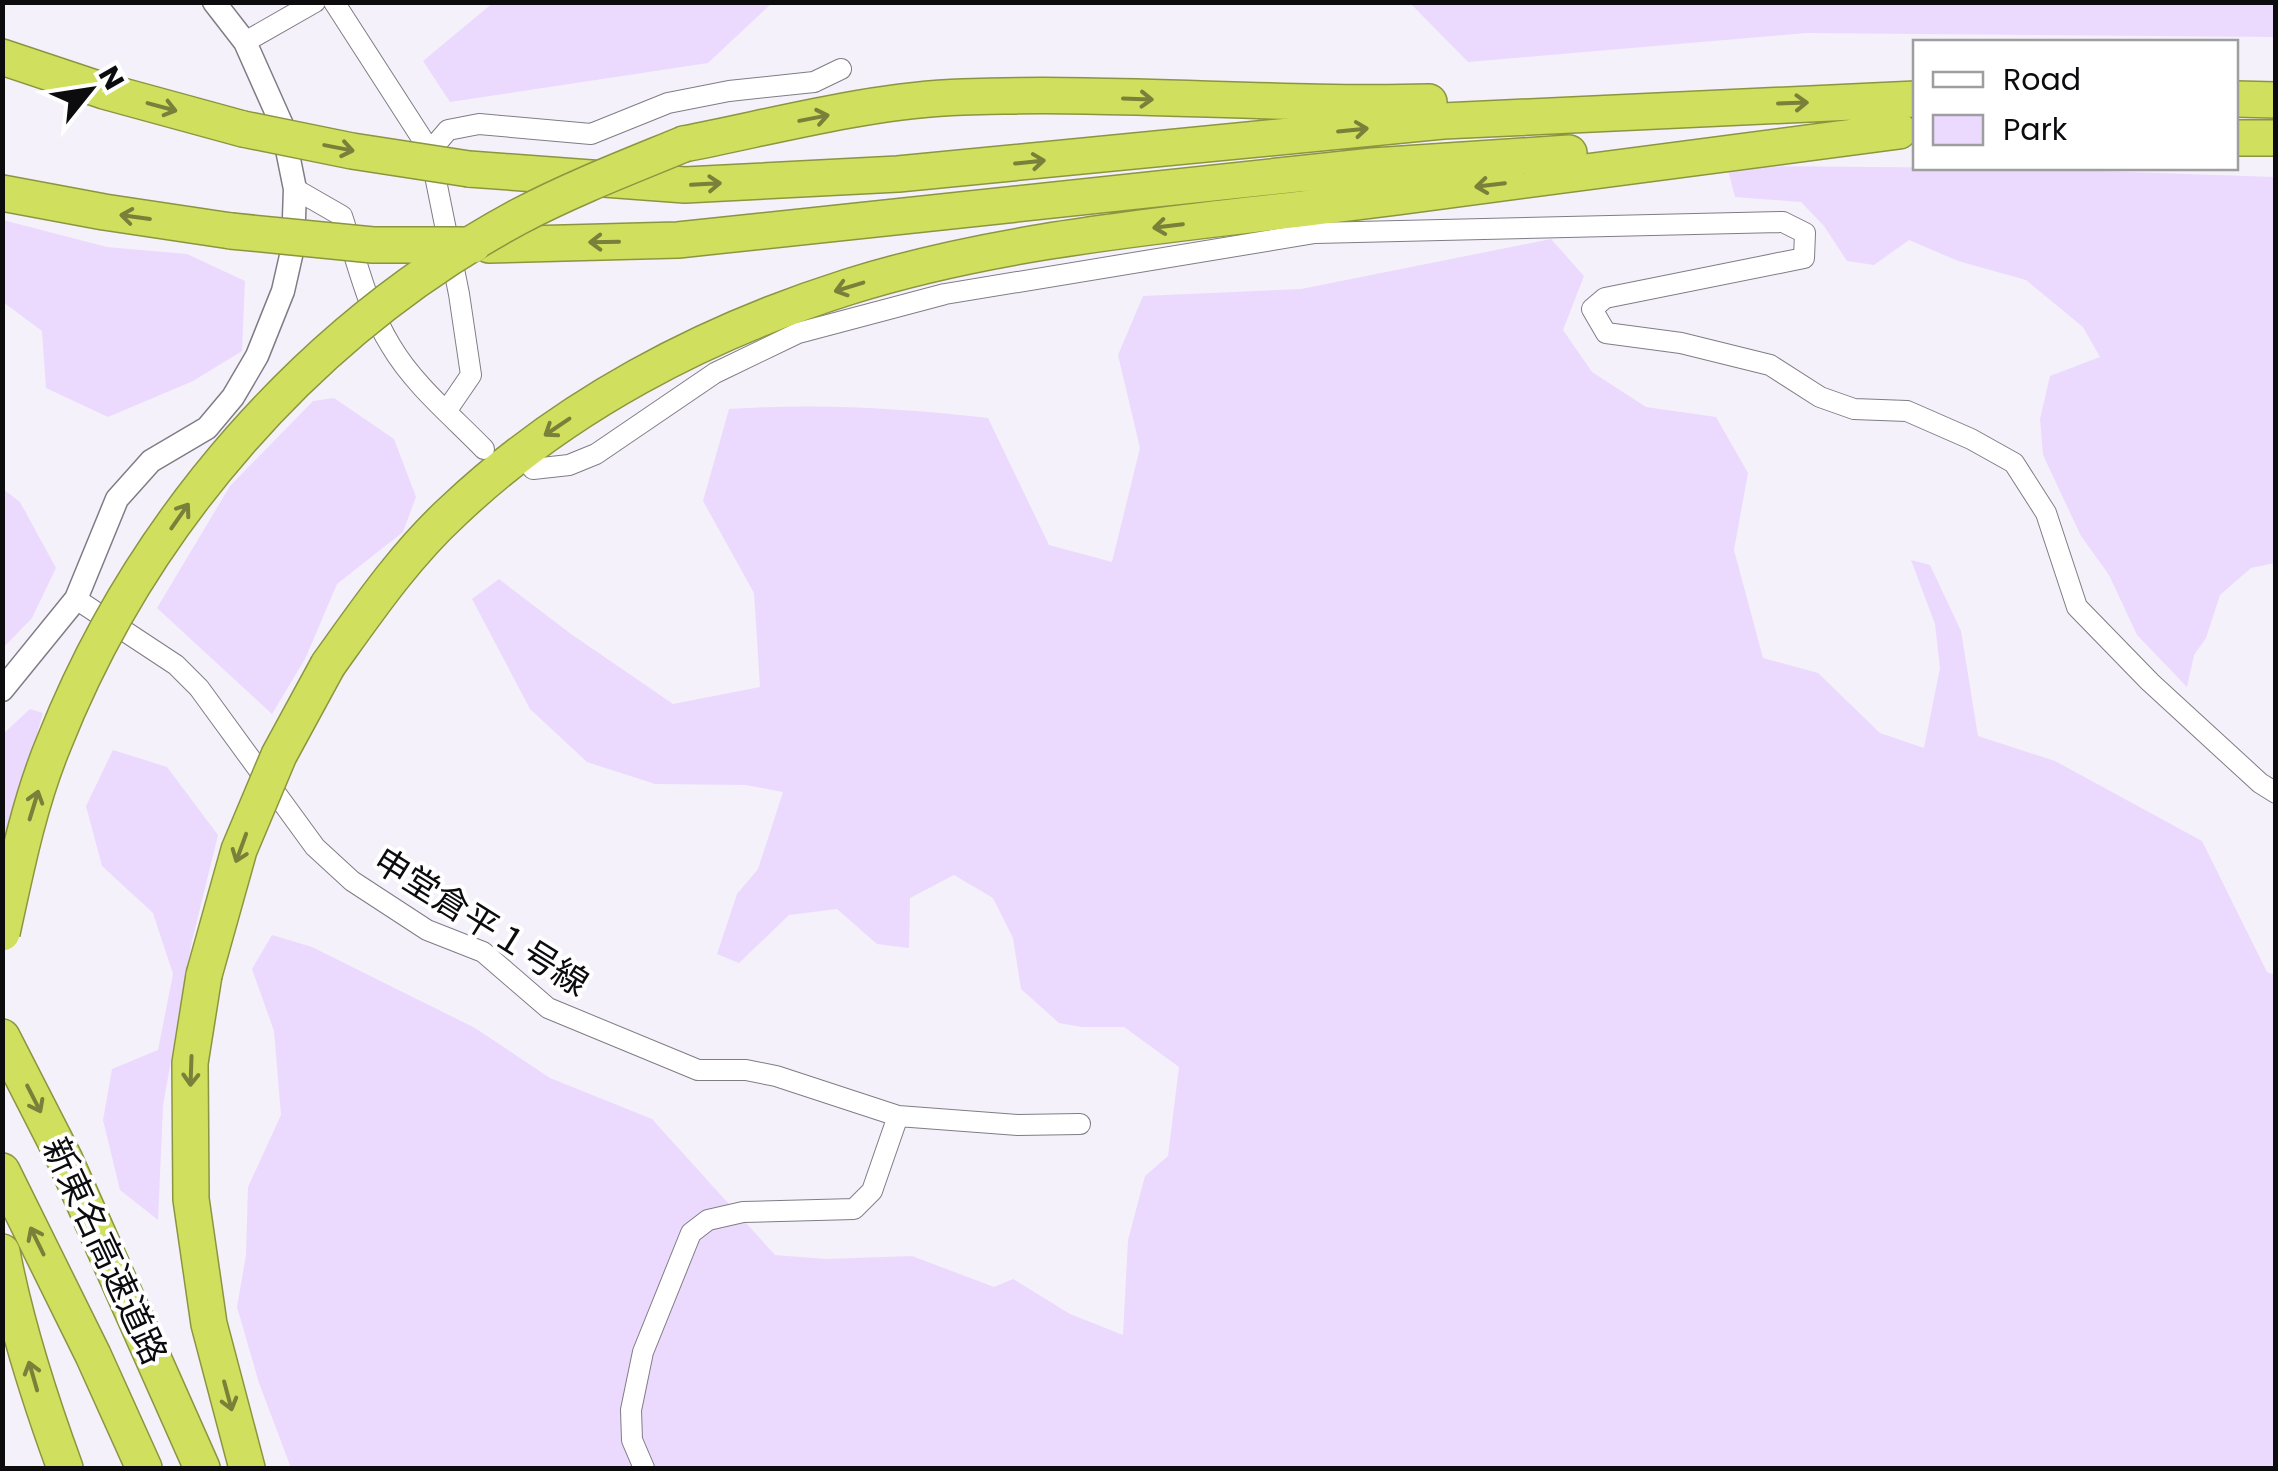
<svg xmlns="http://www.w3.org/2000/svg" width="2278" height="1471" font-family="Poppins,'Noto Sans JP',sans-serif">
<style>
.green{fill:#ebdafe}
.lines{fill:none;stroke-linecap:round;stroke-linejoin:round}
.minor-casing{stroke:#807c85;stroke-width:22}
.tertiary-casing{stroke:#807c85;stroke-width:25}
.motorway-casing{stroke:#8b9541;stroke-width:38}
.minor{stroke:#fff;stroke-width:20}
.tertiary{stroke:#fff;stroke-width:22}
.motorway{stroke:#d0df5d;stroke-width:35}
.motorway-bridge-casing{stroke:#8b9541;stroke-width:38;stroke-linecap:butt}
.motorway-bridge{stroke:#d0df5d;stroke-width:35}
.oneway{stroke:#788039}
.labels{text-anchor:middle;stroke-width:8;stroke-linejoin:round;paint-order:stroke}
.street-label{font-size:35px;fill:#0c0b0e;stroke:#fff}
</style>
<rect width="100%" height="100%" fill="#f5f1fa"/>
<path class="green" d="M 494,2 L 772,2 L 772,3 L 708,63 L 450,102 L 423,61 Z
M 2275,2 L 2275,37 L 1806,33 L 1468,62 L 1410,3 Z
M 1727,166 L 2009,168 L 2275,177 L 2275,563 L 2251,568 L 2220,595 L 2206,638 L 2194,655 L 2187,687 L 2137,635 L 2109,575 L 2081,536 L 2043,455 L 2040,419 L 2050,376 L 2100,357 L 2083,327 L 2026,280 L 1958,261 L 1909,240 L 1874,265 L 1847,261 L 1824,226 L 1801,202 L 1735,197 Z
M 3,220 L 107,247 L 187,254 L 245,281 L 242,351 L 193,381 L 108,417 L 46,388 L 42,331 L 3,302 Z
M 1551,239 L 1584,276 L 1563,330 L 1592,372 L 1646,407 L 1716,417 L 1748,473 L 1734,550 L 1763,658 L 1818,673 L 1880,733 L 1924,748 L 1940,668 L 1935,624 L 1911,560 L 1930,565 L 1961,631 L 1978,736 L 2055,761 L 2202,841 L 2267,972 L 2275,975 L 2275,1468 L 291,1468 L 259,1383 L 237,1307 L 246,1255 L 248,1187 L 281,1115 L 274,1031 L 252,969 L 272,935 L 312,947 L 475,1028 L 550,1078 L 652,1119 L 775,1255 L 826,1259 L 912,1256 L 994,1287 L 1013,1279 L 1070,1314 L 1123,1335 L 1128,1240 L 1145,1176 L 1168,1156 L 1179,1067 L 1124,1027 L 1082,1027 L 1059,1023 L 1021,989 L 1013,938 L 993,898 L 954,875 L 910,898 L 909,948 L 877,944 L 837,909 L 789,915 L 739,963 L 717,954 L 737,894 L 758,869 L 783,792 L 746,785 L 655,784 L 587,762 L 530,709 L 472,599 L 499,579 L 571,634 L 673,704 L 760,687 L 754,593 L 703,501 L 729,409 C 817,403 901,408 988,418 L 1049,545 L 1112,562 L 1140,448 L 1118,355 L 1143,296 L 1301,289 Z
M 334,398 L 394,439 L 416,497 L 403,532 L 337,584 L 305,659 L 272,714 L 157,608 L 230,486 L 313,401 Z
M 3,489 L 20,502 L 56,568 L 32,618 L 3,648 Z
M 30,709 L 43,713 L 3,852 L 3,734 Z
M 113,750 L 167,767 L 218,835 L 192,941 L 163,1106 L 158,1220 L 120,1190 L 103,1120 L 112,1069 L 158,1050 L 173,974 L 153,913 L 102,866 L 86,806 Z"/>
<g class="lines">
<defs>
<path id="minor" d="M 334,2 L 430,151 L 459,294 L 471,375 L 447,410
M 245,42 L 315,2
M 430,151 L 448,130 L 479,124 L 591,134 L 668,103 L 729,91 L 814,82 L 841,69
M 295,189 L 342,216 C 356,258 367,308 391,346 C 414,385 453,417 484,449
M 533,469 L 569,465 L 596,454 L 715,373 L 798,333 L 945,294 L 1315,233 L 1783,222 L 1805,233 L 1804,258 L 1605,298 L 1592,309 L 1606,333 L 1681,343 L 1770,365 L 1820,397 L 1854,409 L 1907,411 L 1971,439 L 2014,463 L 2046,513 L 2077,607 L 2150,682 L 2260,783 L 2276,793
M 76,599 L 176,665 L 199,688 L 315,847 L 352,881 L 427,930 L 483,952 L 548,1008 L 698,1070 L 746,1070 L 776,1076 L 898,1116 L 1018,1125 L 1080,1124
M 644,1468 L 632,1440 L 631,1410 L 643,1352 L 691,1233 L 708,1220 L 743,1212 L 854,1209 L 872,1191 L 898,1116"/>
<path id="tertiary" d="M 2,690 L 76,599 L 117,499 L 151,461 L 207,428 L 233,397 L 257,356 L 283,291 L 293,247 L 295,189 L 282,125 L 245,42 L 214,2"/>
<path id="motorway" d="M 2,57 L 104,91 L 243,129
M 2236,99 L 2276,100
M 2236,138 L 2276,138
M 684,144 C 776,126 870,100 963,97 C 1118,91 1274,106 1429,102
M 469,169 L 685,185 L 898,174 L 1443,121 L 1916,99
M 2,193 L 104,212 L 231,231
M 489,245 L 678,240 L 1373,166 L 1569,153
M 328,665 C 366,612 404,556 453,511 C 564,406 703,333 848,287 C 1003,238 1173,225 1333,205 C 1522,181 1711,156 1899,131
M 204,975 L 190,1063 L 191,1199 L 209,1324 L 247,1468
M 2,1037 L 65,1160 L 202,1468
M 2,1171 L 93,1355 L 144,1468
M 2,1252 C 16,1326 39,1397 65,1468"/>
</defs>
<use href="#minor" class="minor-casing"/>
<use href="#tertiary" class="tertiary-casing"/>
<use href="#motorway" class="motorway-casing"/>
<use href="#minor" class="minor"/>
<use href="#tertiary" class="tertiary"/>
<use href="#motorway" class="motorway"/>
<defs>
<path id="motorway-bridge" d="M 243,129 L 352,151 L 469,169
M 231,231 L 373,245 L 473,245
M 2,933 C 16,869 29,803 54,743 C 141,523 309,330 518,217 C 571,189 628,167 684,144
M 204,975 L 239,850 L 279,755 L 328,665"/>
</defs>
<use href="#motorway-bridge" class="motorway-bridge-casing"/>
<use href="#motorway-bridge" class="motorway-bridge"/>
</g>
<defs><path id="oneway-shaft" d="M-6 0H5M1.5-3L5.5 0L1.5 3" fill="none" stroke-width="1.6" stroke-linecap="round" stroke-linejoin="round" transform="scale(2.5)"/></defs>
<g class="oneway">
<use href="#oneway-shaft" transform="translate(1138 99) rotate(2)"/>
<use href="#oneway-shaft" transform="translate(1793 103) rotate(-2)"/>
<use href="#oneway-shaft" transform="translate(162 107) rotate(15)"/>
<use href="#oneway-shaft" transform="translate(814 118) rotate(-11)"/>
<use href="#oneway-shaft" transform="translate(1353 130) rotate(-6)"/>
<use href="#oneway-shaft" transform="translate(339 148) rotate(11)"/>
<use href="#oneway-shaft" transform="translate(1030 162) rotate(-6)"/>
<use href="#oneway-shaft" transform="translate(706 184) rotate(-3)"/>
<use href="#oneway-shaft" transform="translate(1490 185) rotate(173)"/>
<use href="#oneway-shaft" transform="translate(135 217) rotate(-172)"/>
<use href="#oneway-shaft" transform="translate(1168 226) rotate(173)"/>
<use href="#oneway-shaft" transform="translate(604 242) rotate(179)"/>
<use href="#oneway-shaft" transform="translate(849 287) rotate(163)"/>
<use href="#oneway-shaft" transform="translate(557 427) rotate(146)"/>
<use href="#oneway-shaft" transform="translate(180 516) rotate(-55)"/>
<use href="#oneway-shaft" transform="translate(34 805) rotate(-73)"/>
<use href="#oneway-shaft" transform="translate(241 848) rotate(110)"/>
<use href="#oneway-shaft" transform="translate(191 1071) rotate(92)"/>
<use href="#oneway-shaft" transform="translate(34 1099) rotate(63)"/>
<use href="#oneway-shaft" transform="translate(37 1241) rotate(-116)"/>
<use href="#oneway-shaft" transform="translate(33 1376) rotate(-106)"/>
<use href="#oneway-shaft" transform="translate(228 1396) rotate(75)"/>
</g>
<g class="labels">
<g class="street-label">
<text transform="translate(481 922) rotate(32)" y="12">申堂倉平１号線</text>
<text transform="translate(105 1251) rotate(65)" y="12">新東名高速道路</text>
</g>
</g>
<rect width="2278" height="1471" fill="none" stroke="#0c0b0e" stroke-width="10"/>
<rect x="1913" y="40" width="325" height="130" fill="#ffffff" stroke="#9e9d9f" stroke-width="2.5"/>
<rect x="1933" y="72" width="50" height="15" fill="#ffffff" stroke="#9e9d9f" stroke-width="2.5"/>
<text x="2003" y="90" font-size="30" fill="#0c0b0e">Road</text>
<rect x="1933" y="115" width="50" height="30" fill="#ebdafe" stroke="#9e9d9f" stroke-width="2.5"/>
<text x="2003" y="140" font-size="30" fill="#0c0b0e">Park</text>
<g transform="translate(90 90) rotate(60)" stroke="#ffffff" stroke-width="8" paint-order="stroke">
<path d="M0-8L18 38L0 25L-18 38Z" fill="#0c0b0e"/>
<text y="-15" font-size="28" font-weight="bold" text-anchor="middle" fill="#0c0b0e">N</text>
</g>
</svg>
